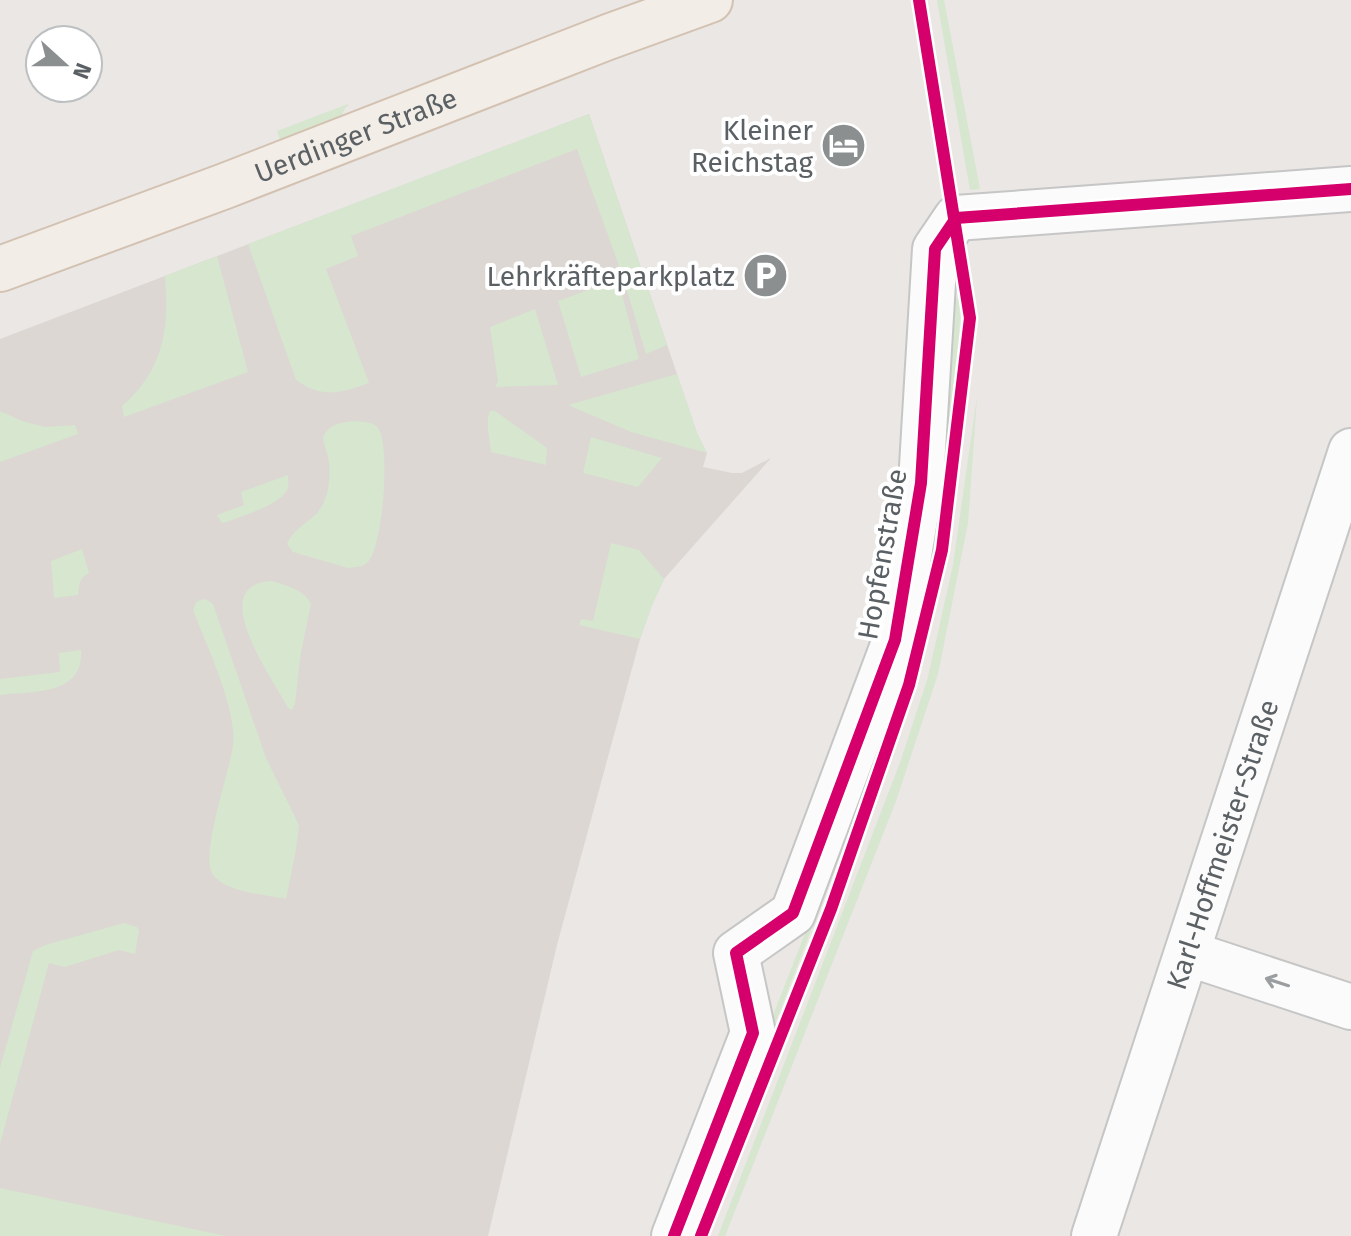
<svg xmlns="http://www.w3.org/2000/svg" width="1351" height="1236" font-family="'Fira Sans',sans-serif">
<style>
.education{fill:#dcd7d3}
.green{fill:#d6e6cf}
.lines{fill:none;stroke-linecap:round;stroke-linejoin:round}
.minor-casing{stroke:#c5c6c5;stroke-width:48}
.major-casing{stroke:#d3c2b1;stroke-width:48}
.minor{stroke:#fcfbfb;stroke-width:44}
.major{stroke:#f2ede7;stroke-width:44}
.cycleway-casing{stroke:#fff;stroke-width:17}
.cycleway{stroke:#d6006c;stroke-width:12}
.oneway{stroke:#9b9ea0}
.labels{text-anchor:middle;stroke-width:8;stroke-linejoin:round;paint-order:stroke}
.poi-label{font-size:28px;fill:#5a6063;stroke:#fff;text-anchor:end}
.street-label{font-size:28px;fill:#5a6063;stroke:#fff}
</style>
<rect width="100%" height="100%" fill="#eae7e4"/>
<path class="education" d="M 589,114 L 697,433 L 707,453 L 703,467 L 732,473 L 742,473 L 771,458 L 664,579 L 652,605 L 640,639 L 557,945 L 488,1236 L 0,1236 L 0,339 Z"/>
<path class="green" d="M 937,0 L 944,0 L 980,189 L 970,190 Z
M 348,104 L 348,106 L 345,108 L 339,122 L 321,130 L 280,140 L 277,131 Z
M 589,114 L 667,345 L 646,354 L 623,277 L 577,149 L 351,236 L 358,256 L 326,269 L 369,383 C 341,393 322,399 296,380 L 248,244 Z
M 217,256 L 248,372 L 124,417 L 122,406 C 164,369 169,330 165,276 Z
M 618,279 L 639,359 L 581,377 L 558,301 Z
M 952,298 L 959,298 L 960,317 L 954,407 L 951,414 L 931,558 L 906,670 L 880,751 L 768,1042 L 747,1082 L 874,757 L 927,558 L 948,412 Z
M 535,309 L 558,385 L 495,387 L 498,381 L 490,327 Z
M 677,374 L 697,433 L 707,453 L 631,432 L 568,405 Z
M 977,397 L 968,523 L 938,674 L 896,801 L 725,1236 L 718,1236 L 901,760 L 928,677 L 953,565 Z
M 0,411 L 22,421 L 45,427 L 75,425 L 78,434 L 0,462 Z
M 490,411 L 495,411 L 547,448 L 546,465 L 491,452 C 490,439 485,423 490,411 Z
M 354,421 C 361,422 373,421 378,428 C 391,444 383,550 367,563 C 362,567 355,567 348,568 L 293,552 L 287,544 C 292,531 304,525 314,516 C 328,503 331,481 329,462 C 328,454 324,446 323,437 C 330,423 340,423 354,421 Z
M 591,437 L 662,458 L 638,487 L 583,473 Z
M 288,475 C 288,480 289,484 288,488 C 282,505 243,515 227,522 L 222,523 L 217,515 L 244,505 L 241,492 Z
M 611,543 L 639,550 L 664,579 L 652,605 L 640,639 L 579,625 L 581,619 L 593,621 Z
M 82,549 L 89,573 C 79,578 79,584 78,595 L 54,598 L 51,561 Z
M 272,581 C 286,585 306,591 311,604 L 301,652 L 295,704 L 292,710 L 288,708 C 274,680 203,584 272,581 Z
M 203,599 L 209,601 L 213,604 L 266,758 L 299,825 L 296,849 L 286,899 C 265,895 223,892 212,873 C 201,852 229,773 233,746 C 238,711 206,644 193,610 L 196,602 Z
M 81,650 C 84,696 32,691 0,695 L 0,679 L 60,672 L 59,653 Z
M 124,923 L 137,927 L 139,931 L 135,954 L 119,950 L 65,967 L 49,963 L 0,1144 L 0,1068 L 33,951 L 45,945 Z
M 0,1188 L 226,1236 L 0,1236 Z"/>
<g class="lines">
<defs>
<g id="minor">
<path d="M 1187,953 L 1351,1007"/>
<path d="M 674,1236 L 753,1033 L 736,953 L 793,913 L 895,640 L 921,483 L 935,249 L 956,218 L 1351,189"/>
<path id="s1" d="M 1094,1236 L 1351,451"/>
</g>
<g id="major">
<path id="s2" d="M 0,269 L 225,186 L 608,37 L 710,0"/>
</g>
</defs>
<use href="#minor" class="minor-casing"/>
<use href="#major" class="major-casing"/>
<use href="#minor" class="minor"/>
<use href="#major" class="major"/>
<defs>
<path id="cycleway" d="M 956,218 L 1351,189
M 674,1236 L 753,1033 L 736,953 L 793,913 L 895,640 L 921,483 L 935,249 L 956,218
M 701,1236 L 831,909 L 909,685 L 942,550 L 970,318 L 919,0"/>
</defs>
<use href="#cycleway" class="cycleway-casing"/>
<use href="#cycleway" class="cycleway"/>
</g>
<defs><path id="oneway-shaft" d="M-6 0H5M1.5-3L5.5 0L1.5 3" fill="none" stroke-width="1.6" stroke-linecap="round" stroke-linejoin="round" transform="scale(2)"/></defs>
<use class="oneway" href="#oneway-shaft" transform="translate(1277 982) rotate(-162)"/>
<defs>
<symbol id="hotel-disc" viewBox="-11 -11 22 22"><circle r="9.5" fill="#8c8f90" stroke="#fff"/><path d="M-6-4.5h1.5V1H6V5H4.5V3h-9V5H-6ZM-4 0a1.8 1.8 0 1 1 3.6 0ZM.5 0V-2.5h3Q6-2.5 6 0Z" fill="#fff"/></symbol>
<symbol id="parking-disc" viewBox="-11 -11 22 22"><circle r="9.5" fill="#8c8f90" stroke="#fff"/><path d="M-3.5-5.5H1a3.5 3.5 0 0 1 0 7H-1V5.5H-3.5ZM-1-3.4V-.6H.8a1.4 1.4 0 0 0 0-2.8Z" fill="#fff"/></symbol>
</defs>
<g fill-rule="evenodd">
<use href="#hotel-disc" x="818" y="120" width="51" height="51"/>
<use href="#parking-disc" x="740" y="250" width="51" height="51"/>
</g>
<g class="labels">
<g class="poi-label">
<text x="813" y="140">Kleiner<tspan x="813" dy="32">Reichstag</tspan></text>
<text x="735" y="286">Lehrkräfteparkplatz</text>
</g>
<g class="street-label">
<text dy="10" stroke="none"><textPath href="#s2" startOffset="380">Uerdinger Straße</textPath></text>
<text transform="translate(882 554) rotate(-80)" y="10">Hopfenstraße</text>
<text dy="10" stroke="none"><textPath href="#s1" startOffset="412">Karl-Hoffmeister-Straße</textPath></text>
</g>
</g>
<g transform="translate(64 64) rotate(111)"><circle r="38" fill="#ffffff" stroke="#bdbfc1" stroke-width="2"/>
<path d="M0-6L14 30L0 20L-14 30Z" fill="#8c8f90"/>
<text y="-12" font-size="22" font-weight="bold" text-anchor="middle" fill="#5a6063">N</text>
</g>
</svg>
